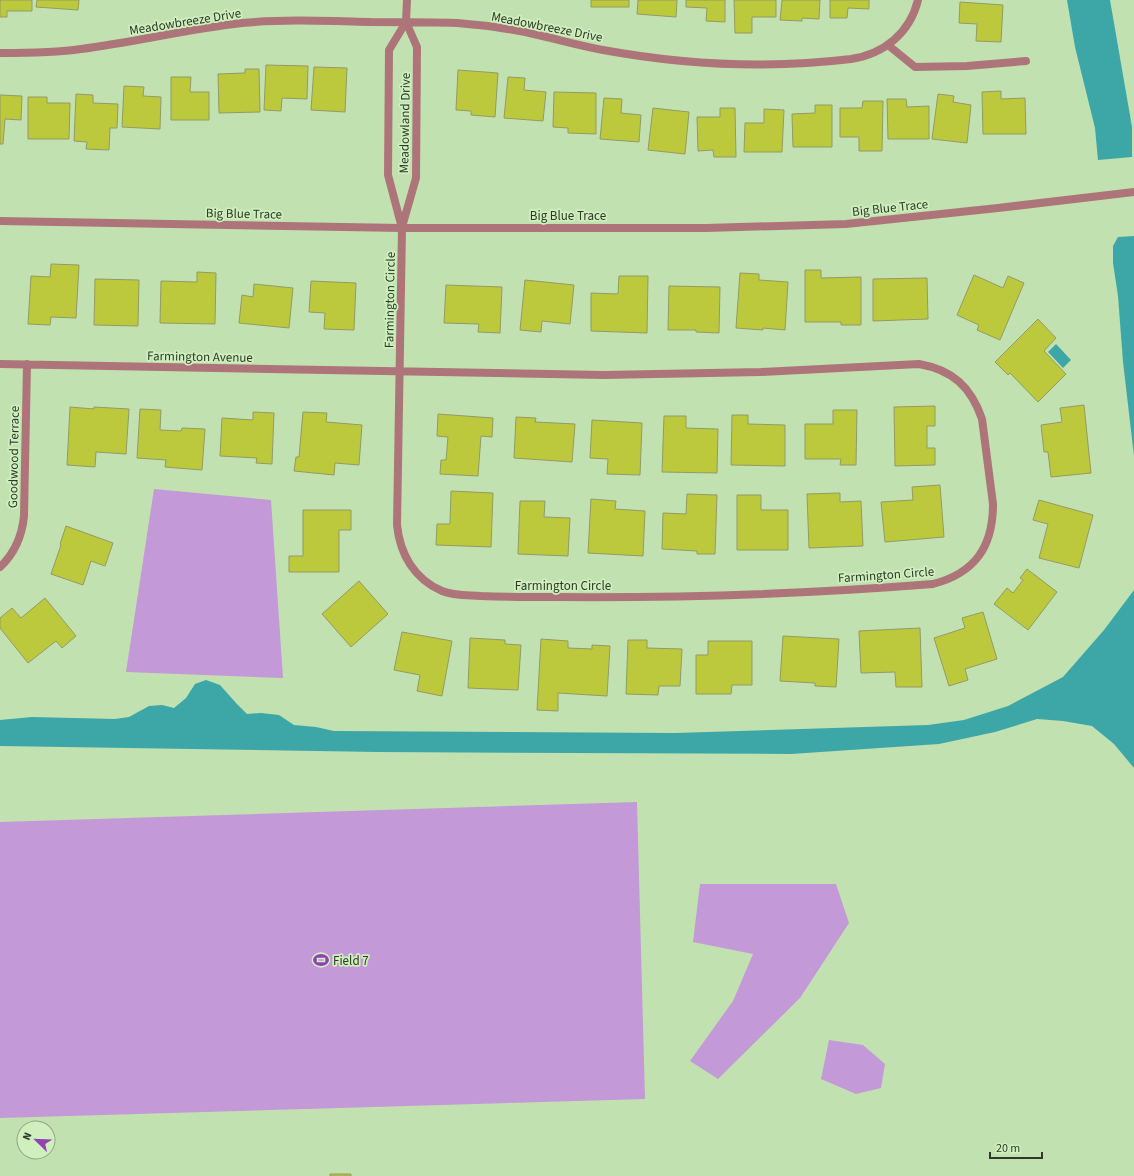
<svg xmlns="http://www.w3.org/2000/svg" width="1134" height="1176" font-family="'Source Sans 3',sans-serif">
<style>
.green{fill:#c399d7}
.water{fill:#3ca7a6}
.building{fill:#bdc93c;stroke:#939a66}
.lines{fill:none;stroke-linecap:round;stroke-linejoin:round}
.minor{stroke:#ad7579;stroke-width:8}
.tertiary{stroke:#ad7579;stroke-width:8}
.labels{text-anchor:middle;stroke-width:3.5;stroke-linejoin:round;paint-order:stroke}
.street-label{font-size:13px;fill:#2e3a27;stroke:#cfefbe}
.poi-label{font-size:13px;fill:#2e3a27;stroke:#cfefbe;text-anchor:start}
</style>
<rect width="100%" height="100%" fill="#c2e1b1"/>
<path class="green" d="M 154,489 L 271,500 L 283,678 L 126,672 Z
M 637,802 L 645,1099 L 0,1118 L 0,822 Z
M 700,884 L 836,884 L 849,923 L 800,998 L 718,1079 L 690,1061 L 733,1001 L 753,954 L 693,942 Z
M 829,1040 L 863,1045 L 885,1064 L 881,1088 L 856,1094 L 821,1079 Z"/>
<path class="water" d="M 1067,0 L 1110,0 L 1132,127 L 1132,157 L 1098,160 L 1095,128 L 1075,47 Z
M 1134,236 L 1134,456 L 1123,362 L 1118,296 L 1113,263 L 1113,246 L 1118,237 Z
M 1056,344 L 1071,360 L 1063,368 L 1048,352 Z
M 1134,590 L 1134,768 L 1114,744 L 1092,726 L 1063,721 L 1037,719 L 995,732 L 939,744 L 791,754 L 378,752 L 0,746 L 0,720 L 32,717 L 115,719 L 129,717 L 149,706 L 162,705 L 174,708 L 186,698 L 195,684 L 206,680 L 220,685 L 236,703 L 247,714 L 261,713 L 279,715 L 294,725 L 316,727 L 334,731 L 675,733 L 928,725 L 964,720 L 1008,706 L 1063,677 L 1104,630 Z"/>
<path class="building" d="M 0,0 L 32,0 L 32,11 L 7,11 L 7,17 L 0,17 Z
M 37,0 L 79,0 L 78,10 L 36,7 Z
M 591,0 L 629,0 L 629,7 L 591,7 Z
M 638,0 L 677,0 L 676,17 L 637,14 Z
M 686,0 L 725,0 L 725,22 L 706,21 L 707,8 L 686,7 Z
M 734,0 L 776,0 L 776,17 L 752,17 L 752,33 L 735,33 Z
M 782,0 L 820,0 L 819,19 L 802,18 L 802,21 L 780,20 Z
M 830,0 L 869,0 L 869,9 L 848,8 L 847,18 L 830,18 Z
M 960,2 L 1003,5 L 1001,42 L 976,41 L 977,24 L 959,23 Z
M 266,65 L 308,66 L 307,99 L 282,98 L 281,111 L 264,110 Z
M 314,67 L 347,68 L 345,112 L 311,110 Z
M 245,69 L 259,69 L 260,112 L 219,113 L 218,74 L 245,73 Z
M 458,70 L 498,73 L 495,117 L 471,115 L 471,111 L 456,110 Z
M 171,77 L 191,77 L 190,92 L 209,92 L 209,120 L 171,120 Z
M 508,77 L 525,78 L 524,90 L 546,92 L 543,121 L 504,118 Z
M 124,86 L 144,87 L 143,96 L 161,97 L 160,129 L 122,127 Z
M 1001,91 L 1001,99 L 1025,98 L 1026,134 L 983,134 L 982,92 Z
M 554,92 L 596,93 L 596,134 L 568,133 L 568,128 L 553,127 Z
M 76,94 L 93,95 L 93,103 L 118,104 L 117,128 L 110,128 L 109,150 L 86,149 L 87,142 L 74,141 Z
M 938,94 L 954,96 L 953,102 L 971,105 L 967,143 L 932,139 Z
M 0,95 L 22,96 L 21,120 L 5,119 L 3,144 L 0,144 Z
M 28,97 L 47,97 L 47,103 L 70,103 L 69,139 L 28,139 Z
M 604,98 L 622,99 L 621,113 L 641,115 L 639,142 L 600,139 Z
M 887,99 L 906,99 L 907,107 L 929,106 L 929,139 L 888,139 Z
M 863,101 L 883,101 L 882,151 L 859,151 L 859,137 L 840,137 L 840,108 L 862,108 Z
M 815,105 L 832,105 L 832,147 L 793,147 L 792,114 L 815,113 Z
M 653,108 L 689,112 L 685,154 L 648,150 Z
M 720,108 L 735,108 L 736,157 L 714,157 L 713,150 L 698,151 L 697,117 L 720,117 Z
M 764,109 L 784,110 L 782,152 L 744,152 L 745,123 L 764,123 Z
M 51,264 L 79,265 L 76,318 L 51,317 L 50,325 L 28,324 L 31,276 L 50,277 Z
M 805,270 L 821,270 L 821,278 L 861,277 L 861,325 L 841,325 L 841,322 L 805,322 Z
M 197,272 L 216,273 L 215,324 L 160,323 L 161,281 L 197,282 Z
M 740,273 L 759,274 L 759,280 L 788,282 L 785,330 L 763,328 L 763,330 L 736,328 Z
M 974,275 L 1003,288 L 1008,276 L 1024,283 L 1000,340 L 977,330 L 979,325 L 957,315 Z
M 619,276 L 648,276 L 647,333 L 591,331 L 591,293 L 618,294 Z
M 927,278 L 928,319 L 873,321 L 873,279 Z
M 95,279 L 139,280 L 138,326 L 94,325 Z
M 525,280 L 574,285 L 570,324 L 542,321 L 541,332 L 520,330 Z
M 311,281 L 356,283 L 354,330 L 324,329 L 325,313 L 309,312 Z
M 254,284 L 293,288 L 289,328 L 239,323 L 242,295 L 253,297 Z
M 446,285 L 502,287 L 500,333 L 478,332 L 479,324 L 444,323 Z
M 669,286 L 720,287 L 719,333 L 696,332 L 696,330 L 668,330 Z
M 1038,319 L 1056,338 L 1044,351 L 1066,374 L 1038,402 L 1010,373 L 1008,375 L 995,362 Z
M 1084,405 L 1091,473 L 1051,477 L 1048,452 L 1044,452 L 1041,425 L 1062,422 L 1060,408 Z
M 935,406 L 935,426 L 927,426 L 927,448 L 935,448 L 935,465 L 895,466 L 894,407 Z
M 70,407 L 94,409 L 94,407 L 129,409 L 126,454 L 96,452 L 95,467 L 67,465 Z
M 140,409 L 161,410 L 160,430 L 181,431 L 182,428 L 205,429 L 202,470 L 165,467 L 166,460 L 137,458 Z
M 833,410 L 857,410 L 856,465 L 840,465 L 841,459 L 805,459 L 805,424 L 833,424 Z
M 253,412 L 274,413 L 272,464 L 256,463 L 257,458 L 220,456 L 222,418 L 253,420 Z
M 303,412 L 327,413 L 326,422 L 362,425 L 359,465 L 335,463 L 334,475 L 294,471 L 296,457 L 299,457 Z
M 438,414 L 493,418 L 492,437 L 481,436 L 478,476 L 440,474 L 441,460 L 446,460 L 448,437 L 437,436 Z
M 732,415 L 748,415 L 748,424 L 785,425 L 785,466 L 731,465 Z
M 664,416 L 686,416 L 686,428 L 718,429 L 717,473 L 662,472 Z
M 516,417 L 536,418 L 535,422 L 575,424 L 572,462 L 514,458 Z
M 592,420 L 642,423 L 640,475 L 607,474 L 608,459 L 590,458 Z
M 940,485 L 944,537 L 885,542 L 881,502 L 913,500 L 912,487 Z
M 451,491 L 493,493 L 491,547 L 436,545 L 437,524 L 450,524 Z
M 840,493 L 840,502 L 861,501 L 863,546 L 809,548 L 807,494 Z
M 687,494 L 717,495 L 715,554 L 697,554 L 697,551 L 662,549 L 663,513 L 686,514 Z
M 737,495 L 761,495 L 761,510 L 788,510 L 788,550 L 737,550 Z
M 591,499 L 616,501 L 615,509 L 645,511 L 643,556 L 588,553 Z
M 1039,500 L 1093,515 L 1079,568 L 1039,558 L 1048,524 L 1033,520 Z
M 520,501 L 545,501 L 544,517 L 570,518 L 568,556 L 518,554 Z
M 303,510 L 351,510 L 351,530 L 339,530 L 339,572 L 289,572 L 289,556 L 303,556 Z
M 66,526 L 113,543 L 105,566 L 91,561 L 83,585 L 51,574 L 61,545 L 60,544 Z
M 1027,569 L 1057,592 L 1028,630 L 994,604 L 1007,588 L 1013,593 L 1023,580 L 1020,578 Z
M 359,581 L 388,614 L 351,647 L 322,614 Z
M 45,598 L 76,636 L 62,648 L 56,641 L 28,663 L 0,628 L 0,618 L 12,608 L 21,618 Z
M 983,612 L 997,659 L 965,669 L 968,680 L 949,686 L 934,638 L 965,628 L 962,618 Z
M 920,628 L 922,687 L 896,687 L 895,672 L 861,673 L 859,631 Z
M 402,632 L 452,641 L 442,696 L 417,691 L 420,675 L 394,670 Z
M 783,636 L 839,639 L 836,687 L 815,686 L 815,683 L 780,681 Z
M 470,638 L 505,640 L 505,644 L 521,645 L 518,690 L 468,688 Z
M 541,639 L 568,641 L 568,648 L 592,649 L 592,645 L 610,646 L 607,696 L 558,693 L 558,711 L 537,710 Z
M 628,640 L 647,640 L 647,648 L 682,649 L 680,686 L 659,686 L 658,695 L 626,694 Z
M 708,641 L 752,641 L 752,685 L 732,685 L 731,694 L 696,694 L 696,655 L 708,655 Z
M 330,1174 L 351,1174 L 351,1176 L 330,1176 Z"/>
<g class="lines">
<path class="minor" d="M 888,45 L 915,67 L 967,66 L 1026,61
M 0,53 C 27,53 54,53 81,49 C 135,42 188,29 242,23 C 285,19 328,21 371,22 C 400,22 429,22 457,23 C 484,25 512,29 538,35 C 560,40 581,46 603,50 C 685,65 768,69 851,59 C 884,54 910,33 918,0
M 402,227 L 416,178 L 417,47 L 406,22 L 407,0
M 0,364 L 604,375 L 761,372 L 919,364 C 953,370 971,387 982,419 L 993,504 C 993,547 975,573 933,584 C 807,594 680,598 553,597 C 529,597 505,597 481,596 C 468,595 454,596 442,591 C 414,579 400,554 397,525 L 402,228 L 388,175 L 389,50 L 406,22
M 0,567 C 15,553 22,536 24,516 L 27,364"/>
<path class="tertiary" d="M 0,221 L 402,228 L 706,228 L 846,224 L 998,208 L 1134,192"/>
</g>
<defs>
<symbol id="stadium-bare" viewBox="-9 -9 18 18"><path d="M0-5a6.5 5 0 1 0 0 10a6.5 5 0 1 0 0-10ZM-3.5-1.8h7v3.6h-7Z" fill="#9142b2" stroke="#cfefbe" stroke-width="2.5" paint-order="stroke"/></symbol>
</defs>
<g fill-rule="evenodd">
<use href="#stadium-bare" x="310" y="949" width="22" height="22"/>
</g>
<g class="labels">
<g class="street-label">
<text transform="translate(185 21) rotate(-9)" y="5">Meadowbreeze Drive</text>
<text transform="translate(547 26) rotate(11)" y="5">Meadowbreeze Drive</text>
<text transform="translate(404 123) rotate(-89)" y="5">Meadowland Drive</text>
<text transform="translate(890 207) rotate(-6)" y="5">Big Blue Trace</text>
<text transform="translate(244 213) rotate(1)" y="5">Big Blue Trace</text>
<text x="568" y="220">Big Blue Trace</text>
<text transform="translate(389 300) rotate(-89)" y="5">Farmington Circle</text>
<text transform="translate(200 356) rotate(1)" y="5">Farmington Avenue</text>
<text transform="translate(13 457) rotate(-89)" y="5">Goodwood Terrace</text>
<text transform="translate(886 574) rotate(-4)" y="5">Farmington Circle</text>
<text x="563" y="590">Farmington Circle</text>
</g>
<g class="poi-label">
<text x="333" y="965">Field 7</text>
</g>
</g>
<g transform="translate(36 1140) rotate(293)"><circle r="19" fill="#cfefbe" stroke="#8fa782"/>
<path d="M0-3L7 15L0 10L-7 15Z" fill="#9142b2"/>
<text y="-6" font-size="11" font-weight="bold" text-anchor="middle" fill="#2e3a27">N</text>
</g>
<path d="M990 1152v6h52v-6" fill="none" stroke="#2e3a27" stroke-width="2"/>
<text x="996" y="1152" font-size="12" fill="#2e3a27" stroke="#cfefbe" stroke-width="3" paint-order="stroke">20 m</text>
</svg>
